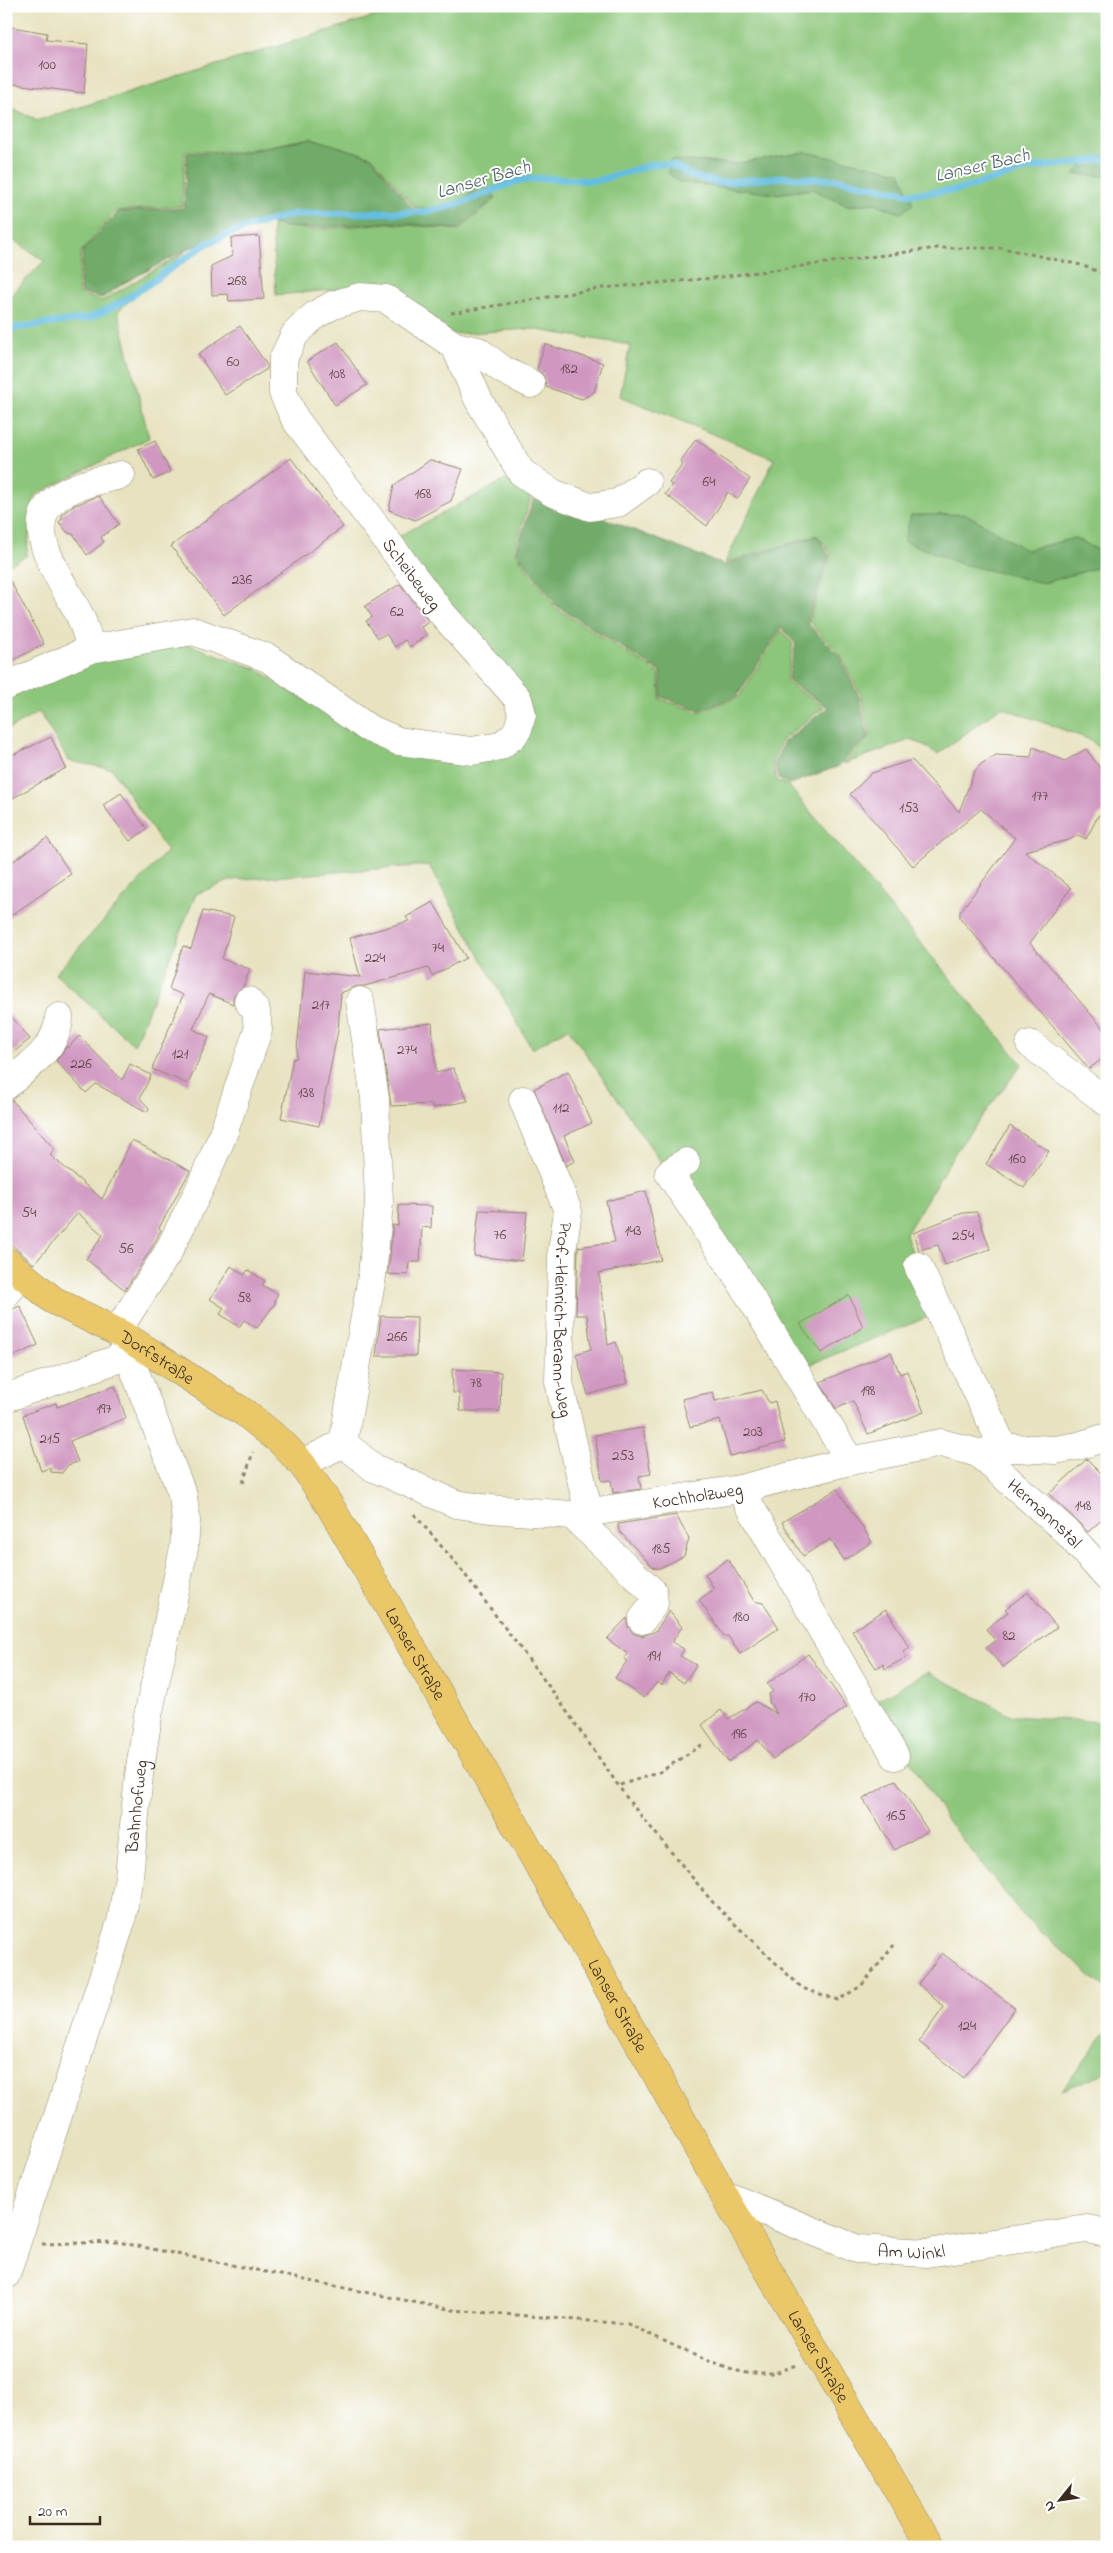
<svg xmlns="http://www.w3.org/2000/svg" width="1113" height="2553" font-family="'Indie Flower',sans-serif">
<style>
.green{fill:#8cc67a;stroke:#64784c;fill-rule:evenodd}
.forest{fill:#71ab6a;stroke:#566a44}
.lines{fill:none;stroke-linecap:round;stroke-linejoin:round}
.stream{stroke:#64bde1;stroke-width:7}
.building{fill:#d098c1}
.minor-casing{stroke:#91866e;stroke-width:29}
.major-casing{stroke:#91866e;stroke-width:29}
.path{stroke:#91866e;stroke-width:3;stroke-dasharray:4 4;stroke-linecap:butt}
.minor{stroke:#fff;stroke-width:28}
.major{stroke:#eac769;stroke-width:28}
.labels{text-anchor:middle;stroke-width:4;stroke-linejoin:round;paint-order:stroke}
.number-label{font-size:15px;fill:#604647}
.street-label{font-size:18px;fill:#3b2a1e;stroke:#fff}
.water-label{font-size:19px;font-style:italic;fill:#495d62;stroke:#fff}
</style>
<rect width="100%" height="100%" fill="#fff"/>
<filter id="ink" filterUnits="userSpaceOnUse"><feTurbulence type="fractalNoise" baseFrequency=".02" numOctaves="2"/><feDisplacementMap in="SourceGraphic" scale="10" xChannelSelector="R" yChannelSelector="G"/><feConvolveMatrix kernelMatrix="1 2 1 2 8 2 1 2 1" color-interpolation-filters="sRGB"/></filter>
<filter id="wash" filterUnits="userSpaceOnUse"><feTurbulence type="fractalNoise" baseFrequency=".0096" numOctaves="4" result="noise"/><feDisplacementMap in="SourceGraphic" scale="20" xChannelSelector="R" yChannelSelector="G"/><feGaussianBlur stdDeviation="1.12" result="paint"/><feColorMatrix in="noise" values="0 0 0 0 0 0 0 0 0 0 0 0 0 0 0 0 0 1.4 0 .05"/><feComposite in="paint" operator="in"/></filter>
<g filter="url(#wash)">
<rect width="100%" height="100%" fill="#e7e2bf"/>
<path class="green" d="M 377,6 L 1107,6 L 1107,155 L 1075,174 L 1107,176 L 1107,555 L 1075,538 L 1026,550 L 966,514 L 1043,583 L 1107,565 L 1107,757 L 1091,740 L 1001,707 L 938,754 L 912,739 L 844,764 L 871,735 L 861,696 L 839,653 L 809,622 L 831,554 L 817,535 L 725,563 L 774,459 L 620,396 L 630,345 L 531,329 L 452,334 L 388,285 L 276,295 L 272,224 L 314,230 L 388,223 L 459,230 L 496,198 L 483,181 L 453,210 L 414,207 L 372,157 L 311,138 L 238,152 L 185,151 L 182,206 L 116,211 L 81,252 L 78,293 L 102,301 L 186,251 L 118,311 L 149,438 L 35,495 L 26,556 L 6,566 L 6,300 L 44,261 L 6,235 L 6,106 L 38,120 L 379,15 ZM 806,152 L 900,213 L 875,203 L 848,206 L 812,189 L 776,194 L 680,182 L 672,160 L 736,164 Z
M 505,480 L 533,491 L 514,551 L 556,608 L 659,673 L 660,699 L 698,712 L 739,697 L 781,630 L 793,644 L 786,682 L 824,707 L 782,740 L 772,763 L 777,781 L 788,785 L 1022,1064 L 956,1151 L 906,1234 L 933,1315 L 803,1367 L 568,1028 L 532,1049 L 429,865 L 232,880 L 196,894 L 134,1045 L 55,974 L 167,851 L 112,769 L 69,761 L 39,712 L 7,730 L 6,697 L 93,661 L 184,643 L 255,668 L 368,740 L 448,757 L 529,719 L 390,541 Z
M 928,1672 L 1013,1716 L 1101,1722 L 1107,1727 L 1107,1990 L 1025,1918 L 947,1820 L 874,1702 Z
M 1107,2031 L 1107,2072 L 1062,2090 Z"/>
<path class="forest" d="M 311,138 L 371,157 L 413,209 L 453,211 L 483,182 L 495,198 L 458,229 L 388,222 L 314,228 L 285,227 L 273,223 L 254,225 L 187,249 L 124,283 L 102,298 L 80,292 L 83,251 L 118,212 L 184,208 L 187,153 L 239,153 Z
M 806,152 L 900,172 L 913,204 L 901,213 L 875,203 L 848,206 L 812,189 L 776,194 L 679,182 L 668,173 L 671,160 L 736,164 Z
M 1105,155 L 1107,155 L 1107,176 L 1074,174 L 1086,162 Z
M 536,492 L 724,565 L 817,536 L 829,555 L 807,623 L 838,654 L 859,697 L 869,736 L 839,766 L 790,784 L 779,779 L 774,764 L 784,742 L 828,707 L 788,681 L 796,644 L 781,627 L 737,696 L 699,710 L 661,697 L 661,672 L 557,606 L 516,551 Z
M 966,514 L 1026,550 L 1075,538 L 1107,555 L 1107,565 L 1043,583 L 958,563 L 904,541 L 911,515 Z"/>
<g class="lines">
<path class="stream" d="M 6,333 L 15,328 L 90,318 L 122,302 L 206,244 L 236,231 L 293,214 L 422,212 L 453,206 L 517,181 L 543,178 L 596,181 L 654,164 L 673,165 L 692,176 L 719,183 L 782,177 L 840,180 L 910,194 L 958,190 L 1031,168 L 1107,159"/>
</g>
<g id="blocks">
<path class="building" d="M 6,26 L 47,33 L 46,40 L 88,44 L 84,93 L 6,83 Z
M 259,236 L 264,299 L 229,301 L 228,294 L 212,295 L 211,266 L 232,256 L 231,238 Z
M 240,326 L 267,365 L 267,369 L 225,395 L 198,354 Z
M 338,342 L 367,385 L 335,405 L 307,361 Z
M 545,344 L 603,363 L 594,392 L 582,399 L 546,387 L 544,376 L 537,369 Z
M 696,439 L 750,479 L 737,499 L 728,492 L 707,526 L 665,494 L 672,485 L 669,483 L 683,464 L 680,462 Z
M 155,441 L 170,472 L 153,480 L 138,449 Z
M 291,458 L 343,527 L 224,615 L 171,546 Z
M 430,460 L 463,469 L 451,501 L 415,520 L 389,510 L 394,485 Z
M 99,496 L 119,524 L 101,537 L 104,542 L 87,555 L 74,535 L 67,532 L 59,522 L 62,519 L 62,514 L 73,506 Z
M 6,573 L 44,644 L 6,664 Z
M 400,584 L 429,622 L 421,627 L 427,635 L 410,647 L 405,640 L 395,647 L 386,634 L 378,638 L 366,621 L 372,617 L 365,606 Z
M 51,737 L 66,768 L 6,802 L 6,758 Z
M 1033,747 L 1065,761 L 1086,749 L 1107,778 L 1107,810 L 1098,816 L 1086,839 L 1078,835 L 1069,840 L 1025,851 L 1071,888 L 1030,943 L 1107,1033 L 1107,1055 L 1089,1069 L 960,918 L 960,912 L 1015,838 L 981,809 L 913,866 L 850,794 L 872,773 L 912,760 L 959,812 L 974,772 L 981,764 L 996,755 L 1031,757 Z
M 121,793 L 147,829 L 130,841 L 103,805 Z
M 47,838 L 71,874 L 6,919 L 6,866 Z
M 433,902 L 466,958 L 432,976 L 428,968 L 365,986 L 357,986 L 341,993 L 338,1030 L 319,1126 L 281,1118 L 293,1058 L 296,1059 L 305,971 L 360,977 L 350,938 L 409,921 L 406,917 Z
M 203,911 L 234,917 L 222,959 L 250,969 L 243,987 L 234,995 L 233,1004 L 209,994 L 193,1029 L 209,1037 L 188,1084 L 152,1069 L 183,995 L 169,989 L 183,946 L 191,949 Z
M 6,1010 L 30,1039 L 6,1058 Z
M 432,1023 L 436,1073 L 453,1068 L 468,1101 L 432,1108 L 432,1104 L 391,1106 L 380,1029 Z
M 79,1036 L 122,1080 L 130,1064 L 151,1075 L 140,1098 L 149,1108 L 147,1112 L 96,1084 L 86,1093 L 56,1061 L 67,1046 L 68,1048 Z
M 568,1071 L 592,1123 L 564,1136 L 575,1161 L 566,1166 L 534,1089 Z
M 12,1100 L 55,1150 L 50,1155 L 102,1199 L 132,1140 L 190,1171 L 159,1228 L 161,1230 L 153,1246 L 125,1290 L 86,1259 L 103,1235 L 78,1213 L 34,1264 L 6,1240 L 6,1101 Z
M 1010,1126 L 1049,1151 L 1024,1188 L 986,1164 Z
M 646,1191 L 661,1260 L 599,1273 L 608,1345 L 616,1342 L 628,1383 L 588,1395 L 576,1354 L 591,1349 L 587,1315 L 576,1315 L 578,1247 L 615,1242 L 606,1201 Z
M 399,1205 L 432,1206 L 431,1228 L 422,1227 L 420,1262 L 409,1262 L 408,1275 L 388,1274 L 393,1225 L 398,1226 Z
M 479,1210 L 527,1212 L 522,1261 L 474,1256 Z
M 977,1212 L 990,1249 L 945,1265 L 938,1245 L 919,1250 L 913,1233 L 963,1213 Z
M 231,1266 L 244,1275 L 248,1270 L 265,1281 L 262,1285 L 278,1294 L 274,1301 L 276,1302 L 257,1328 L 244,1320 L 239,1327 L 220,1314 L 224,1308 L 210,1299 Z
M 849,1295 L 863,1327 L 821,1353 L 800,1324 Z
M 20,1306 L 38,1345 L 6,1360 L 6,1312 Z
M 381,1316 L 417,1317 L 416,1356 L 376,1356 Z
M 891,1352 L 900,1374 L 907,1371 L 924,1412 L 868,1434 L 853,1401 L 836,1409 L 820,1382 Z
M 452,1369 L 501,1372 L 500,1411 L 460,1411 L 459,1393 L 453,1393 Z
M 115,1386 L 126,1418 L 70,1441 L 78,1462 L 68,1465 L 62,1473 L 51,1472 L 50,1468 L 41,1471 L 23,1415 L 56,1403 L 57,1407 Z
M 762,1390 L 769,1403 L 775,1401 L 785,1442 L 730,1456 L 720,1420 L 690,1427 L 682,1399 L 713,1392 L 715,1401 Z
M 643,1428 L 651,1474 L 639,1476 L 641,1489 L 613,1493 L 611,1480 L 602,1481 L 595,1435 Z
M 1087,1459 L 1107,1479 L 1107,1515 L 1088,1532 L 1049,1494 Z
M 837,1489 L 872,1542 L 844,1560 L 830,1539 L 803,1556 L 782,1522 Z
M 676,1515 L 689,1539 L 684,1556 L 660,1568 L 654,1568 L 619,1531 L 618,1524 Z
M 728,1559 L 754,1601 L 763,1603 L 779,1628 L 740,1654 L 728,1636 L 724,1636 L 699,1600 L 714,1589 L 705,1574 Z
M 1028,1592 L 1057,1627 L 1003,1667 L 986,1648 L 996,1641 L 986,1629 L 1008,1612 L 1005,1609 Z
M 886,1609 L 910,1648 L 903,1652 L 907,1657 L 885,1669 L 883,1664 L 876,1668 L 852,1631 Z
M 669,1611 L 682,1627 L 672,1642 L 684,1649 L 680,1656 L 696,1665 L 684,1683 L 669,1673 L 662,1685 L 657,1682 L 644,1698 L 615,1678 L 627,1661 L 624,1659 L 628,1654 L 607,1639 L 627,1618 L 628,1627 L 633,1633 L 641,1636 L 649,1634 L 656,1631 Z
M 808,1654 L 847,1707 L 773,1759 L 758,1740 L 728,1762 L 702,1725 L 721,1710 L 728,1719 L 756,1702 L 777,1714 L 769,1702 L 769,1694 L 773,1692 L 767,1684 Z
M 896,1780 L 928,1831 L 895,1850 L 863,1799 Z
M 942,1953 L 1015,2008 L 964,2078 L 919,2042 L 944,2007 L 918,1984 Z"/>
</g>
</g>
<g filter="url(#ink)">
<use href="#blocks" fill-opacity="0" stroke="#91866e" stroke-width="1"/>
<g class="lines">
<defs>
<g id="minor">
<path d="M 455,346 L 478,351 L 503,370 L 531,384"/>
<path d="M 91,649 C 88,638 85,627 80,616 C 68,590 23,532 50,504 C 68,485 98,481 121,475"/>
<path d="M 6,686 L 91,649 L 193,631 L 268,658 L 368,728 L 398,741 L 472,751 L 500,746 L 513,736 L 518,729 L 522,714 L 518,699 L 439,610 L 295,419 L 283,393 L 283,359 L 295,334 L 315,315 L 333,305 L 360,297 L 386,299 L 455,346 L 478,399 L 521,472 L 553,493 L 590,507 L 618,503 L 647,482"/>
<path d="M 1030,1044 L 1107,1102"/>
<path d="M 6,1086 C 28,1066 58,1048 59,1017"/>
<path id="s1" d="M 523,1100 L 568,1211 L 562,1251 L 559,1382 L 589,1514"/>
<path d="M 686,1162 L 669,1173 L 738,1277 L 850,1461"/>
<path d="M 918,1266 L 1004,1449"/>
<path d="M 6,1294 L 21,1276"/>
<path d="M 6,1398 L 129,1355"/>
<path d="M 343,1443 L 372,1276 L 379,1203 L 375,1098 L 360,1001"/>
<path id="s2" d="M 978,1453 L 1066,1531 L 1107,1577"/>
<path id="s3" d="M 302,1464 L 343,1443 L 374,1468 L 456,1504 L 490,1509 L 572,1515 L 740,1489 L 850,1461 L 941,1443 L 978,1453 L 1013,1448 L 1055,1450 L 1078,1446 L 1107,1437"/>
<path d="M 740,1489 L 895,1756"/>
<path d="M 572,1515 L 653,1592 L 654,1604 L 642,1620"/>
<path id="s4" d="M 724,2195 L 857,2249 L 927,2253 L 1087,2229 L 1107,2233"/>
<path id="s5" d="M 6,2275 L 121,1922 L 129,1876 L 139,1775 L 148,1716 L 184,1548 L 186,1521 L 183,1496 L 123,1341 L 123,1322 L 167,1254 L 199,1190 L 222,1137 L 258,1030 L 256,1011 L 248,1001"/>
</g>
<g id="major">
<path id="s6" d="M 6,1261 L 53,1300 L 123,1335 L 245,1413 L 280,1441 L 302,1464 L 330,1506 L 565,1911 L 724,2195 L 931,2547"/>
</g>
</defs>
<use href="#minor" class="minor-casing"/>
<use href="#major" class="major-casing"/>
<path class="path" d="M 451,313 L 602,288 L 713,278 L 937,248 L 1002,248 L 1081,265 L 1107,275
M 243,1483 L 253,1452
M 414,1514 L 460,1568 L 556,1696 L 629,1801 L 715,1905 L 802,1988 L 838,2000 L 861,1986 L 894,1945
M 620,1785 L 660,1772 L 703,1744
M 42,2244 L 118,2242 L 453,2310 L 628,2324 L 694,2355 L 729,2369 L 747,2373 L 775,2373 L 796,2365"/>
<use href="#minor" class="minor"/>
<use href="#major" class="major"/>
</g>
</g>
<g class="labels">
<g class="number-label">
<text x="47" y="69">100</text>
<text x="237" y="285">268</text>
<text x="233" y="366">60</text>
<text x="569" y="373">182</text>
<text x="337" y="378">108</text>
<text x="709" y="486">64</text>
<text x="423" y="498">168</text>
<text x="242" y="584">236</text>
<text x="397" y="616">62</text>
<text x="1040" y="800">177</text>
<text x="909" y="812">153</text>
<text x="438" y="952">74</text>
<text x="375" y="962">224</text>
<text x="321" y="1009">217</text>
<text x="407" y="1054">274</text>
<text x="180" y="1058">121</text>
<text x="81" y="1068">226</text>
<text x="306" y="1097">138</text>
<text x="561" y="1112">112</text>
<text x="1017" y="1163">160</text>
<text x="29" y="1217">54</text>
<text x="633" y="1235">143</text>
<text x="500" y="1239">76</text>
<text x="963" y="1240">254</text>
<text x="126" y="1253">56</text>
<text x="244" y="1302">58</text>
<text x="397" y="1341">266</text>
<text x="476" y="1387">78</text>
<text x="868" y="1395">198</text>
<text x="104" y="1413">197</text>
<text x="753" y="1436">203</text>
<text x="50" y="1443">215</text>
<text x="623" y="1460">253</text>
<text x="1083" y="1510">148</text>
<text x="661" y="1553">185</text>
<text x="741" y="1621">180</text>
<text x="1009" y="1640">82</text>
<text x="654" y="1660">191</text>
<text x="807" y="1701">170</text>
<text x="739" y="1738">196</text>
<text x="896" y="1820">165</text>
<text x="967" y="2030">124</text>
</g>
<g class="street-label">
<text transform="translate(412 574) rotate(53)" y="6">Scheibeweg</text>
<text dy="6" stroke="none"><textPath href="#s1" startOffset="229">Prof.-Heinrich-Berann-Weg</textPath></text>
<text dy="6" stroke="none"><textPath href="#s6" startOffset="180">Dorfstraße</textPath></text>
<text dy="6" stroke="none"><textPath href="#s3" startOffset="419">Kochholzweg</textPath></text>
<text dy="6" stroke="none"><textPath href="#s2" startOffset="90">Hermannstal</textPath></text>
<text dy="6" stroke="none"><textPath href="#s6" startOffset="582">Lanser Straße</textPath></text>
<text dy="6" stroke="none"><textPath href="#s5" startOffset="488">Bahnhofweg</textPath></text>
<text dy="6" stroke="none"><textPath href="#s6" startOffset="988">Lanser Straße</textPath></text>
<text dy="6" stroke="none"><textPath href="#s4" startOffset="198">Am Winkl</textPath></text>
<text dy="6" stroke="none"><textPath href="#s6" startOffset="1392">Lanser Straße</textPath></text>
</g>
<g class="water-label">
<text transform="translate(982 164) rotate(-13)" y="7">Lanser Bach</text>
<text transform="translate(483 178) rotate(-16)" y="7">Lanser Bach</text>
</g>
</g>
<rect width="1113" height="2553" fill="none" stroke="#fff" stroke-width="25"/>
<g transform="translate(1060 2500) rotate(240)" stroke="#ffffff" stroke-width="4" paint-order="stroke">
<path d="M0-4L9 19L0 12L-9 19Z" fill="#3b2a1e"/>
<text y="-8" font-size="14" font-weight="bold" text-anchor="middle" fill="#3b2a1e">N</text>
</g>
<path d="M30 2516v8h70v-8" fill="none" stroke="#3b2a1e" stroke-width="2.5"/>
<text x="38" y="2516" font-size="15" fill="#3b2a1e" stroke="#ffffff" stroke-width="4" paint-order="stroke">20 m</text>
</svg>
